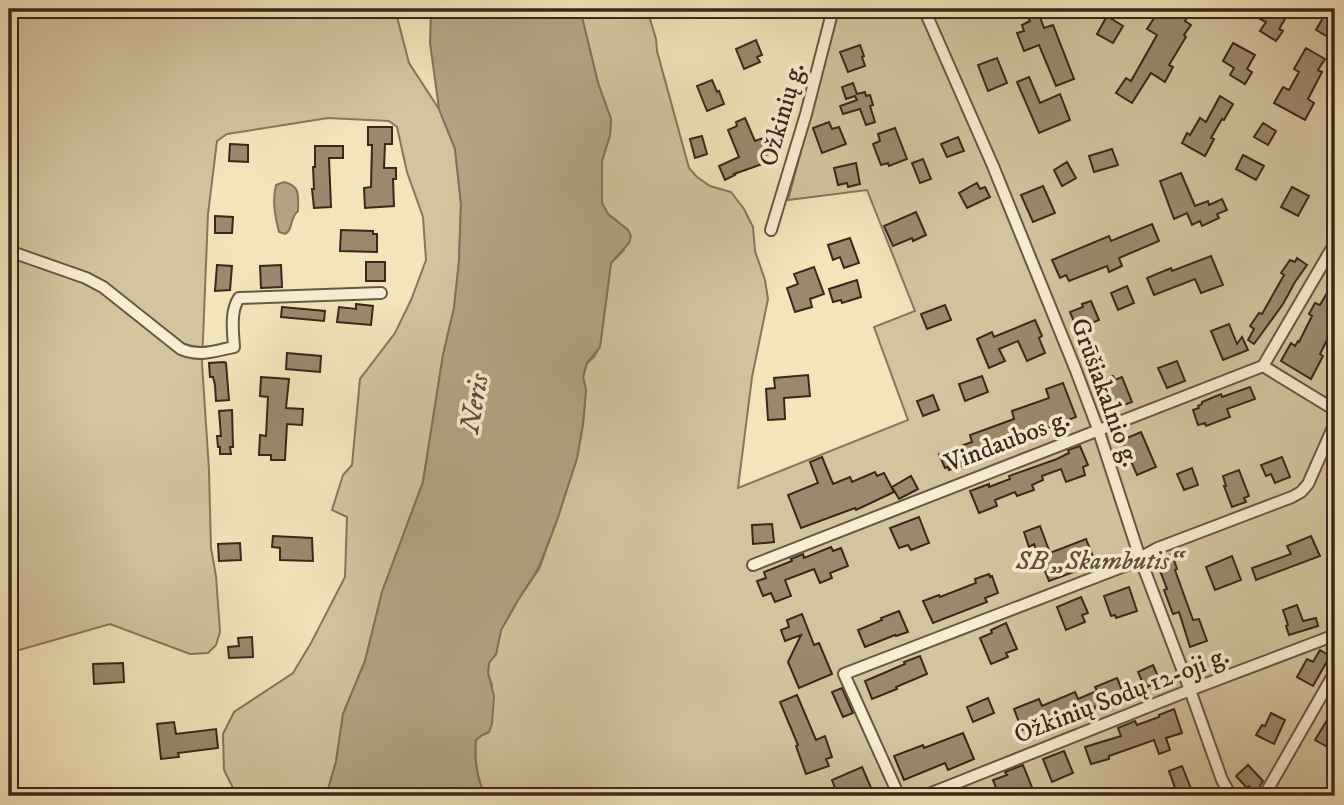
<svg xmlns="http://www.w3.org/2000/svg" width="1344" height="805" font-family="'IM FELL DW Pica',serif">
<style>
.green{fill:#d3c4a0;stroke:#87755e;stroke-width:2}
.water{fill:#b4a385;stroke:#84715b;stroke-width:2}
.building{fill:#9a896f;stroke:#3b261d;stroke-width:2}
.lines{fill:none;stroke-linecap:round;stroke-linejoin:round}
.street-casing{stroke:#695644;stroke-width:14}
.street{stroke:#f7edd3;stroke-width:10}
.labels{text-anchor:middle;stroke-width:7;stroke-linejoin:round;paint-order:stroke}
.street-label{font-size:26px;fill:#3b261d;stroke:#f7edd3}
.park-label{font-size:26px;font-style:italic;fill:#614e3e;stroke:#f7edd3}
.water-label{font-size:28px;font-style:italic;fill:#5f4c3c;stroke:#f7edd3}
</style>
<rect width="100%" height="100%" fill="#f2e4bb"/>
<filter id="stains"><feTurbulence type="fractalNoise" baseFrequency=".00286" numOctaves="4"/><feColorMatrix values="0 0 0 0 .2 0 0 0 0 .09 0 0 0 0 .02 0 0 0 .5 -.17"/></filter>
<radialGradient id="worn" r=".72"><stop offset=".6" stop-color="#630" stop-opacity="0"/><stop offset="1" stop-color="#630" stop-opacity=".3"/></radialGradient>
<path class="green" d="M 9,9 L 395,9 L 409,63 L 439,109 L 455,149 L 461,204 L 459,261 L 454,308 L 443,355 L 423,482 L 382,592 L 365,661 L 343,714 L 336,762 L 326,796 L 237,796 L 224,770 L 223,734 L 234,712 L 293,673 L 311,643 L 345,577 L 347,517 L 332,510 L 343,475 L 352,465 L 360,379 L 395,333 L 411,300 L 426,260 L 423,217 L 407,172 L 397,127 L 389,121 L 328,118 L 227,134 L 217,141 L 208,214 L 202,363 L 209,470 L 211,548 L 216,576 L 220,632 L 216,645 L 208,653 L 190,654 L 110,624 L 9,653 Z
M 580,9 L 647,9 L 656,39 L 657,51 L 689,168 L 697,177 L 710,186 L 731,192 L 744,209 L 753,227 L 755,251 L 765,280 L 768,299 L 752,377 L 738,488 L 908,420 L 874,327 L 915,311 L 867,190 L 788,200 L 839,9 L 1335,9 L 1335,796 L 485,796 C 477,777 474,761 476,740 L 482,735 L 489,732 L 492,685 L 488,673 L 489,663 L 496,654 L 501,630 L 518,600 L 539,569 L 557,520 L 577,458 L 583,424 L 586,390 L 583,377 L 587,363 L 594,357 L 600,346 L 611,263 L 624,250 L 628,230 L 608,214 L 602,203 L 602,161 L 610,135 L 611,119 L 598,83 Z"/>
<path class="water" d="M 431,9 L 580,9 L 598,83 L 611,119 L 610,135 L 602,161 L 602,203 L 608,214 L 628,230 L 631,236 L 629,243 L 611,263 L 600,347 L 587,363 L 583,377 L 586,390 L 583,424 L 577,458 L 557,520 L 538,569 L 518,600 L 501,630 L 496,654 L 489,663 L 488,673 L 494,696 L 492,724 L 489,732 L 482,735 L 476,740 C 474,761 477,777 485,796 L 326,796 L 336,762 L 343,714 L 365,661 L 382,592 L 423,482 L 443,355 L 454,308 L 459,261 L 461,204 L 455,149 L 439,109 L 430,43 Z
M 284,182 C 301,186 298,196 298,211 C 289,218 294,229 285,234 L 279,232 C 275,216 272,202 276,185 Z"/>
<path class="building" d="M 1024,9 L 1037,9 L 1044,28 L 1053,25 L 1074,79 L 1056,86 L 1039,45 L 1024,51 L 1017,33 L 1024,31 L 1022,25 L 1030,21 Z
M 1160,9 L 1193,9 L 1185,21 L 1191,25 L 1184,35 L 1186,37 L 1169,65 L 1173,67 L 1165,82 L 1151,73 L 1132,103 L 1116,93 L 1126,78 L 1131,81 L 1157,35 L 1147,29 Z
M 1242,9 L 1291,9 L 1279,29 L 1283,31 L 1276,41 L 1260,31 L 1266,22 Z
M 1328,9 L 1335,9 L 1335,41 L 1316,30 Z
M 1107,16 L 1123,26 L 1113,43 L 1097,34 Z
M 756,40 L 762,55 L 757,57 L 760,62 L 744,69 L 736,49 Z
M 1233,43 L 1255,55 L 1247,69 L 1252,72 L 1245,84 L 1230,75 L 1234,68 L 1223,61 Z
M 860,45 L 864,56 L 862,57 L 865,66 L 848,72 L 840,52 Z
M 1306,48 L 1325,59 L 1318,70 L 1322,72 L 1308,99 L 1314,103 L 1305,120 L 1274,103 L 1283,87 L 1289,90 L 1299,72 L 1294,69 Z
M 997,58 L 1007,83 L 988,91 L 978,65 Z
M 1029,77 L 1040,103 L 1060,94 L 1070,120 L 1039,133 L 1017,82 Z
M 712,80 L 717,92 L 719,91 L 724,104 L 707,111 L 697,86 Z
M 853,83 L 857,94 L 865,92 L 866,96 L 870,95 L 873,105 L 870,106 L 875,122 L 866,125 L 860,109 L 843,114 L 840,106 L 857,100 L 855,96 L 846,99 L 842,87 Z
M 1220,96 L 1233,104 L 1224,120 L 1222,119 L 1211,138 L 1214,139 L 1205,156 L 1182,143 L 1187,133 L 1190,135 L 1200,118 L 1206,122 Z
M 745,118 L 755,141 L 766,137 L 772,153 L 763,156 L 765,163 L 734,174 L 735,175 L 725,180 L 719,166 L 739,157 L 728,130 L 737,126 L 736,122 Z
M 829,122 L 832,129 L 839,127 L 846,144 L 822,153 L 813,128 Z
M 1263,123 L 1276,131 L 1268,145 L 1254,137 Z
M 368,127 L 392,127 L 392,144 L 385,144 L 384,168 L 396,168 L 396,179 L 393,179 L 394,206 L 365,208 L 364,188 L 371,187 L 372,145 L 368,145 Z
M 895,128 L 907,159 L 889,166 L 888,163 L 881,165 L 873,144 L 880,141 L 878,134 Z
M 702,136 L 707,154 L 695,158 L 690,139 Z
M 958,137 L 964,151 L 947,157 L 941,144 Z
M 230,144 L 248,145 L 248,162 L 229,161 Z
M 315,146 L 343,146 L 343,158 L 329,158 L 331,207 L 314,208 L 312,189 L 314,189 L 313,167 L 315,167 Z
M 1112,149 L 1118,165 L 1094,172 L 1089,156 Z
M 1243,155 L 1264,166 L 1256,180 L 1236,169 Z
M 923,159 L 931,179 L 920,183 L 912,163 Z
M 1067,162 L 1076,178 L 1062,186 L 1054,170 Z
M 856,163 L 860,184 L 848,187 L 847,183 L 838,185 L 834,168 Z
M 1181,173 L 1195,206 L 1208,201 L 1209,205 L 1222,199 L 1227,210 L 1217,214 L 1219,218 L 1202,226 L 1200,221 L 1192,225 L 1187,213 L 1174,219 L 1160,181 Z
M 977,183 L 980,189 L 985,187 L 990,197 L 967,208 L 959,193 Z
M 1043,186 L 1055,213 L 1033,222 L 1021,195 Z
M 1292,187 L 1309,196 L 1298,216 L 1281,207 Z
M 916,212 L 926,235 L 913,241 L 912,238 L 893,246 L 884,226 Z
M 215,216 L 233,217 L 232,233 L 215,233 Z
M 1152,224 L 1159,241 L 1119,258 L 1122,266 L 1109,272 L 1107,266 L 1069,281 L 1066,275 L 1060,278 L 1052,260 L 1109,236 L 1111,241 Z
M 341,230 L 373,231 L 373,234 L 377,234 L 377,252 L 340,251 Z
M 850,238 L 859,263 L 844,268 L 840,257 L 833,260 L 828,245 Z
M 1211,256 L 1223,285 L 1201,293 L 1195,279 L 1154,295 L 1147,278 L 1171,268 L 1172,271 Z
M 1297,258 L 1307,265 L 1295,282 L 1283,304 L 1254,344 L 1248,340 L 1254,329 L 1250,326 L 1259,313 L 1262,314 L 1284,275 L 1281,273 L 1290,260 L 1295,262 Z
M 366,262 L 385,262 L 385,281 L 366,281 Z
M 217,265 L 232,266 L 230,290 L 215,291 Z
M 281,265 L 282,287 L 261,288 L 260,266 Z
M 814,267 L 824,294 L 810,299 L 812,307 L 795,312 L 787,288 L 798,284 L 794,274 Z
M 1335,279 L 1335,324 L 1320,354 L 1323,356 L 1311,379 L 1281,361 L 1291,343 L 1295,346 L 1298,341 L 1299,342 L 1312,316 L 1309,314 L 1315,303 L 1320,305 Z
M 857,280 L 861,297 L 842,303 L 841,300 L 833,302 L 829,289 Z
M 1127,286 L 1134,303 L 1118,310 L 1111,293 Z
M 1091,301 L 1099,320 L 1077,329 L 1070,312 L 1083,307 L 1082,304 Z
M 356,304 L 373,306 L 371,325 L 337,322 L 339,307 L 356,309 Z
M 945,305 L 951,320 L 927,329 L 921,314 Z
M 282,307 L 325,311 L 324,321 L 281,317 Z
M 1035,320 L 1042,336 L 1039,338 L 1045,353 L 1027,361 L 1018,341 L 999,349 L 1005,361 L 989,368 L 977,339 L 992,332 L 994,337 Z
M 1229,324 L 1237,344 L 1242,337 L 1248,350 L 1223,360 L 1211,331 Z
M 287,353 L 321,356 L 320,372 L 286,369 Z
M 1177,361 L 1185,381 L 1167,388 L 1158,368 Z
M 224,362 L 226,363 L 229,400 L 216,401 L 215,385 L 213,377 L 210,377 L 209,363 Z
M 808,375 L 810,396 L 784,398 L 785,419 L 768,420 L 766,389 L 775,388 L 774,378 Z
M 982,376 L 988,392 L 965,401 L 959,384 Z
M 1113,376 L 1115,380 L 1122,377 L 1132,402 L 1111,410 L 1099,381 Z
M 261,377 L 289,379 L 286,408 L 303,409 L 302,425 L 287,424 L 285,460 L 271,460 L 271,455 L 259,455 L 260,435 L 266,436 L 268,397 L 260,396 Z
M 1063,383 L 1076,417 L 986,453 L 985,451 L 964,458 L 965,461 L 960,462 L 962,466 L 949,470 L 948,467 L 945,468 L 939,454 L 972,442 L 970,435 L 1014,419 L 1012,411 L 1049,398 L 1046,389 Z
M 1250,387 L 1255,399 L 1227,409 L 1230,417 L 1206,426 L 1205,423 L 1198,425 L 1193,410 L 1199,408 L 1198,406 L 1202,404 L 1202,402 L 1221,394 L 1222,397 Z
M 933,395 L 939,410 L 923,416 L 917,401 Z
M 232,410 L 233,447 L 230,447 L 231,454 L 220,454 L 220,447 L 218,447 L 217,436 L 221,436 L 219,411 Z
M 1141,432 L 1156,467 L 1137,475 L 1122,440 Z
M 1080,446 L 1088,465 L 1083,467 L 1085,475 L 1066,482 L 1061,469 L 1042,476 L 1043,480 L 1032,485 L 1034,490 L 1017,496 L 1015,492 L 995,500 L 997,506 L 979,513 L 970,491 L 989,484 L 989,487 L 1010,479 L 1009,476 L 1057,459 L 1069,453 L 1068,450 Z
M 822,457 L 833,484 L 850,477 L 852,482 L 875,472 L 877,476 L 884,473 L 894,492 L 856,510 L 855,508 L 801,528 L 788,495 L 818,483 L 810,462 Z
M 1282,457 L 1290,477 L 1275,483 L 1271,474 L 1266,476 L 1261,465 Z
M 1192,468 L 1198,485 L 1184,490 L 1177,474 Z
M 1239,470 L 1249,496 L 1244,498 L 1246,502 L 1232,507 L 1224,486 L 1226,486 L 1223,476 Z
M 911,476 L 918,489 L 899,499 L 892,487 Z
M 919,517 L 929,543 L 911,550 L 908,545 L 899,548 L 890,528 Z
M 772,524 L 774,542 L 753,544 L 752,525 Z
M 1040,526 L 1050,553 L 1086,539 L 1096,564 L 1049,581 L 1034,544 L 1029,547 L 1024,532 Z
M 273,536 L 312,538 L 313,561 L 280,560 L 280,548 L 272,547 Z
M 1311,536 L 1320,556 L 1256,580 L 1252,568 L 1291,554 L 1287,546 Z
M 240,543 L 241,560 L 219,561 L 218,544 Z
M 831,547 L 833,551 L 841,548 L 848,566 L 830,573 L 832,578 L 820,583 L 814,569 L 785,580 L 791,596 L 775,602 L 771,593 L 763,596 L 757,581 L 766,578 L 764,572 L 792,561 L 791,559 L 803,554 L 804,558 Z
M 1172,554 L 1177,569 L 1175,570 L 1193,620 L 1199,619 L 1207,641 L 1190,647 L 1179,612 L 1173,614 L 1164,590 L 1167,589 L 1156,560 Z
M 1232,556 L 1241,580 L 1215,590 L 1206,567 Z
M 989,574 L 990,577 L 992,576 L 998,593 L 985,598 L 987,602 L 933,623 L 923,601 L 939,595 L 940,597 L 976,583 L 975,579 Z
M 1129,587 L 1137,611 L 1116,618 L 1115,615 L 1111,616 L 1104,596 Z
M 1081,597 L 1088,613 L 1082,615 L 1085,622 L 1066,630 L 1057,607 Z
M 1297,605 L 1303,621 L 1316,618 L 1318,626 L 1289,635 L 1286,626 L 1288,625 L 1283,610 Z
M 899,611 L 908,632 L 896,636 L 895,635 L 865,647 L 858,630 L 882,620 L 881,618 Z
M 802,614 L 814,645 L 819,643 L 832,674 L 799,688 L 788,662 L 801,635 L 785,641 L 781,630 L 789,627 L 787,620 Z
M 1006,623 L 1017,649 L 1006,653 L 1008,657 L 991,664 L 980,638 L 992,633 L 991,630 Z
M 252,637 L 253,657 L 229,658 L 228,647 L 239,646 L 238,638 Z
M 1320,650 L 1330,656 L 1313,686 L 1297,677 L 1307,659 L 1313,662 Z
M 920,656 L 927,674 L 896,687 L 897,689 L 872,699 L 865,681 L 905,664 L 904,662 Z
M 123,663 L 124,682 L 94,684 L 93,664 Z
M 1153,665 L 1160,681 L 1145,688 L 1138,672 Z
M 1117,678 L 1124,695 L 1094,707 L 1095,711 L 1066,722 L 1063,717 L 1037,728 L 1035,725 L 1022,730 L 1014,709 L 1039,699 L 1042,706 L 1075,692 L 1078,699 L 1097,691 L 1095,687 Z
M 842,688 L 853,713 L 843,717 L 832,692 Z
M 797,695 L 816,740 L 825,736 L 832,757 L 826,759 L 829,766 L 806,774 L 796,746 L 798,745 L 780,702 Z
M 988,698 L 994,713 L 973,722 L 967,707 Z
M 1335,707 L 1335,742 L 1331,749 L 1315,740 Z
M 1174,709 L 1182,733 L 1166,738 L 1170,750 L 1159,754 L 1154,740 L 1109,756 L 1109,759 L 1091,764 L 1085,747 L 1121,736 L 1118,728 L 1135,721 L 1137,725 L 1159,717 L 1159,715 Z
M 1271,713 L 1285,720 L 1274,744 L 1256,735 L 1262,725 L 1265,726 Z
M 174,722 L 176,734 L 216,729 L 218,748 L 178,753 L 179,757 L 161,759 L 157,724 Z
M 963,733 L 974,759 L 948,770 L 945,763 L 904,780 L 894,756 L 923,745 L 924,748 Z
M 1064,751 L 1073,773 L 1052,782 L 1043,759 Z
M 1023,765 L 1033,790 L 1016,796 L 1013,796 L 1011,791 L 999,795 L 993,780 L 1007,775 L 1005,772 Z
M 1248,765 L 1263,781 L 1256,793 L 1249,786 L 1247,788 L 1236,776 Z
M 1182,766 L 1194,796 L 1178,796 L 1169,771 Z
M 862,767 L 872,790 L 856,796 L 838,796 L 832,780 Z"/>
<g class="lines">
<defs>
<path id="street" d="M 924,9 L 993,166 L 1075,368 L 1098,429 L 1140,558 L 1190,690 L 1222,780 L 1231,796
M 771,230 L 806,114 L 833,9
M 9,251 L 86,278 L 103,287 L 181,349 C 200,357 214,351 234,347 C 233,332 230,311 239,298 L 381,293
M 1263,366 L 1335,410
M 753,565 L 1263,366 L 1335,243
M 899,796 L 844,674 L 1127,565 L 1158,548 L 1292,497 L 1301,492 L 1308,484 L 1335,423
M 924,796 L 1190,690 L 1335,635
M 1264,796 L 1335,672"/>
</defs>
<use href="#street" class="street-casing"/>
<use href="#street" class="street"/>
</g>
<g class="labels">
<g class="street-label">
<text transform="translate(781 114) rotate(-74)" y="9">Ožkinių g.</text>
<text transform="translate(1106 392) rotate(70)" y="9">Grūšiakalnio g.</text>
<text transform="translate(1007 440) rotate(-21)" y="9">Vindaubos g.</text>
<text transform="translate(1121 694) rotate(-21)" y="9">Ožkinių Sodų 12-oji g.</text>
</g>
<g class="park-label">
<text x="1099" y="569">SB „Skambutis“</text>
</g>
<g class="water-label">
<text transform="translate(473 403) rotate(-80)" y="10">Neris</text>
</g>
</g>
<rect width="1344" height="805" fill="none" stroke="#f2e4bb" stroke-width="35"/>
<rect x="10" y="10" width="1323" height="784" fill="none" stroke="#3b261d" stroke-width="3.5"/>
<rect x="18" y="18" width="1309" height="770" fill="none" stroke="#3b261d" stroke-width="2"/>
<rect width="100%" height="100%" filter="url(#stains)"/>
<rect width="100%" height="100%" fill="url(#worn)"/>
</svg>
